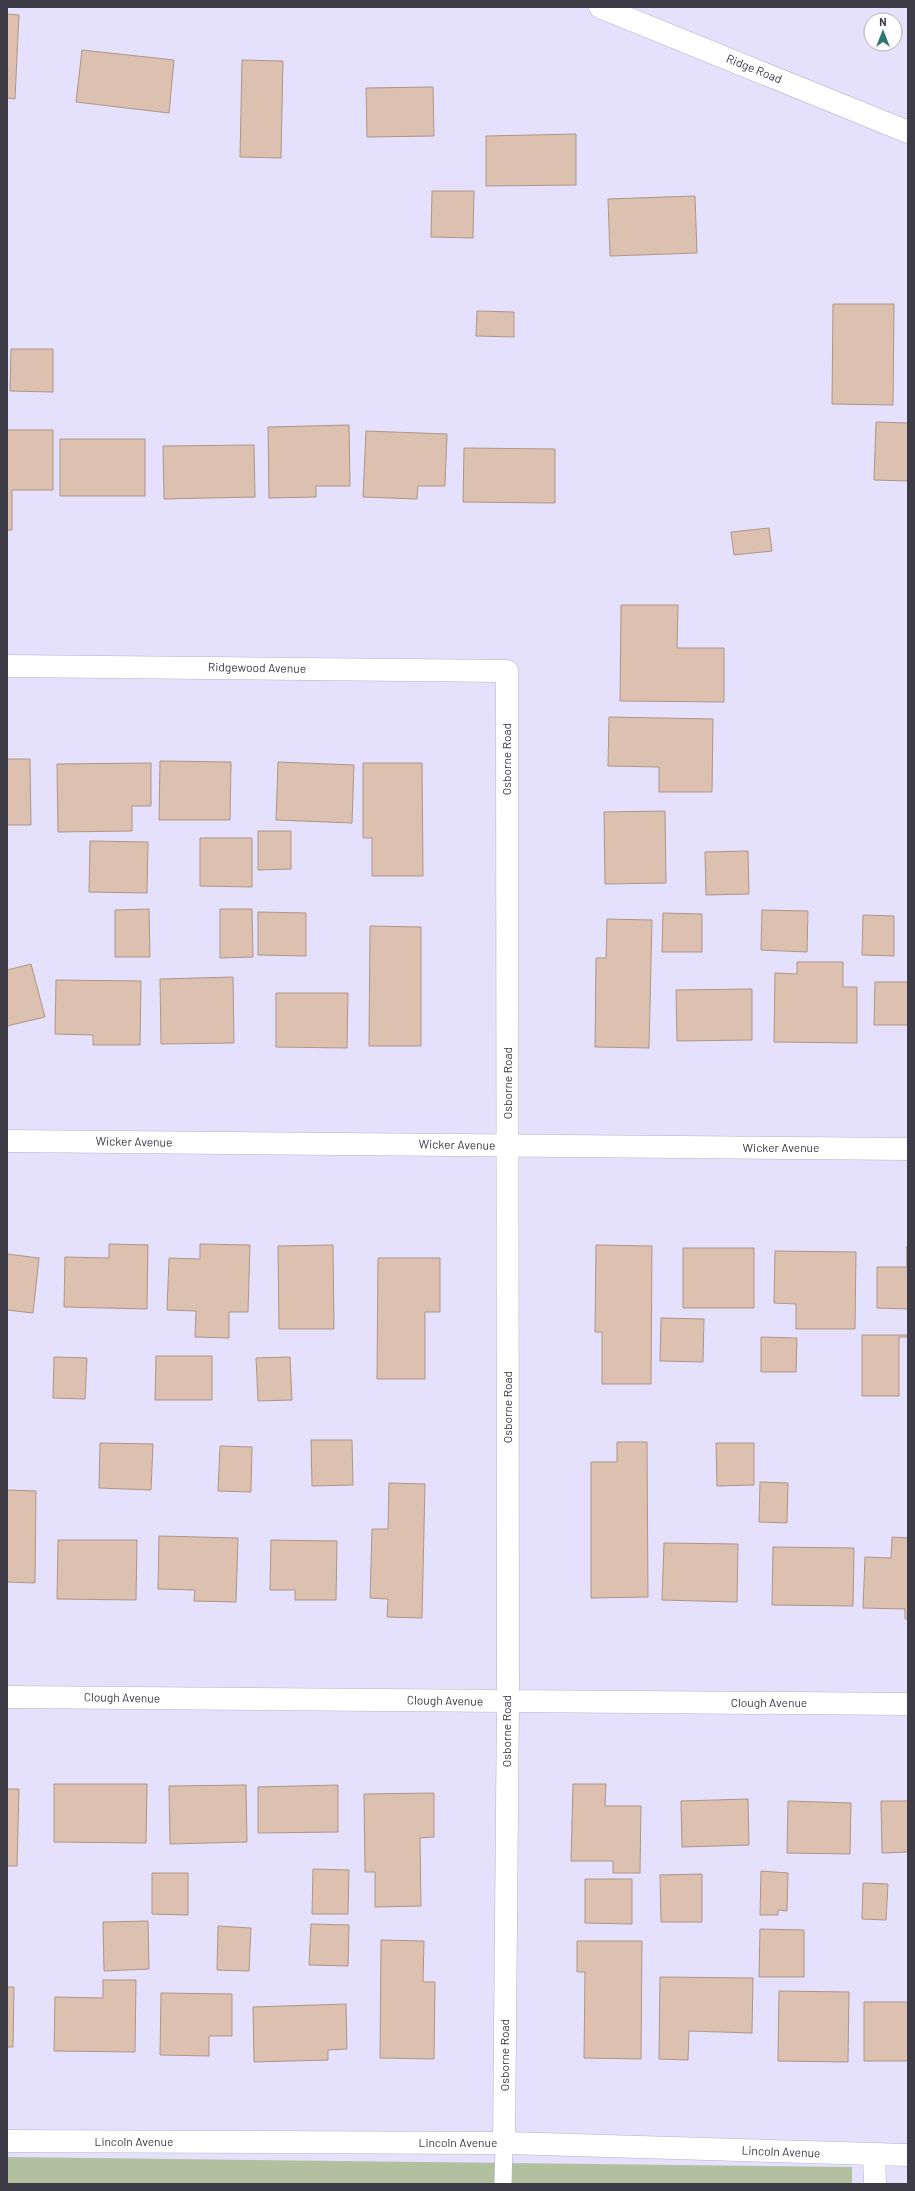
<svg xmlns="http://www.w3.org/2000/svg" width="915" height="2191" font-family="Barlow,sans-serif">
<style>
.green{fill:#b1c09f}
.building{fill:#dcc0b0;stroke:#af9586}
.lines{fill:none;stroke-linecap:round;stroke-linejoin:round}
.service-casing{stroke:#b5b1cc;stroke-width:18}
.minor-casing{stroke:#b5b1cc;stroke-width:23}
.primary-casing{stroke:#b5b1cc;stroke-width:23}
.service{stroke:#fff;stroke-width:17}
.minor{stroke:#fff;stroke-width:22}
.primary{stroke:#fff;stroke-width:22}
.labels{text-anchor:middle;stroke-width:3;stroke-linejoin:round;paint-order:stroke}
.street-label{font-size:12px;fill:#3d3b46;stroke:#fff}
</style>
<rect width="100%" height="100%" fill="#e5e1fd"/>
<path class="green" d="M 7,2157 L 852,2167 L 852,2184 L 7,2184 Z"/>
<path class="building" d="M 7,14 L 19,15 L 15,99 L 7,98 Z
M 82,50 L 174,60 L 169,113 L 76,102 Z
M 242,60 L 283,61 L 281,158 L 240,157 Z
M 433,87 L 434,136 L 367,137 L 366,88 Z
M 576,134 L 576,185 L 486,186 L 486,136 Z
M 432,191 L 474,191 L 473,238 L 431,237 Z
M 695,196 L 697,253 L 610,256 L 608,199 Z
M 833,304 L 894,304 L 893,405 L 832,404 Z
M 477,311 L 514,312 L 514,337 L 476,336 Z
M 11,349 L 53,349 L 53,392 L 10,391 Z
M 876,422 L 908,423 L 908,481 L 874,480 Z
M 349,425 L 350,486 L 316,486 L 316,497 L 269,498 L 268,427 Z
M 7,430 L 53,430 L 53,490 L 12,490 L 12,530 L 7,530 Z
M 366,431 L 447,434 L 445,486 L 418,486 L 417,499 L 363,497 Z
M 60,439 L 145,439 L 145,496 L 60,496 Z
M 254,445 L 255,497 L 164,499 L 163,446 Z
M 464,448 L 555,449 L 555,503 L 463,502 Z
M 769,528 L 772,551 L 734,555 L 731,532 Z
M 621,605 L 678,605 L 677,648 L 724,648 L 724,702 L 620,701 Z
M 609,717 L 713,719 L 712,792 L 659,792 L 659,767 L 608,766 Z
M 7,759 L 30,759 L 31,825 L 7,825 Z
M 160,761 L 231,762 L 230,820 L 159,820 Z
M 278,762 L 354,765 L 352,823 L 276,820 Z
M 151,763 L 151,806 L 132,806 L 132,831 L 58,832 L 57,764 Z
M 363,763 L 422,763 L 423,876 L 372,876 L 372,838 L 363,838 Z
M 665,811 L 666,883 L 605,884 L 604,812 Z
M 258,831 L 291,831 L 291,869 L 258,870 Z
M 200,838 L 252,838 L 252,887 L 200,886 Z
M 90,841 L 148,842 L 147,893 L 89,892 Z
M 748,851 L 749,894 L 706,895 L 705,852 Z
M 149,909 L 150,957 L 115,957 L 115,910 Z
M 220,909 L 252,909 L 253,957 L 220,958 Z
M 762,910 L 808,911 L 807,952 L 761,950 Z
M 258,912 L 306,913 L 306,956 L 258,955 Z
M 663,913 L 702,914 L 702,952 L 662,952 Z
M 863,915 L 894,916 L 894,956 L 862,955 Z
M 607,919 L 652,920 L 649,1048 L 595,1047 L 596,958 L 606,958 Z
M 370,926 L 421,927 L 421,1046 L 369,1046 Z
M 797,962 L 843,962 L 843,987 L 857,987 L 857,1043 L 774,1042 L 775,973 L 797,974 Z
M 31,964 L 45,1017 L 7,1026 L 7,970 Z
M 233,977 L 234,1043 L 161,1044 L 160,979 Z
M 56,980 L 141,981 L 140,1045 L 93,1045 L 93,1035 L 55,1034 Z
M 875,982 L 908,982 L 908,1025 L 874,1025 Z
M 752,989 L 752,1040 L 677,1041 L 676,990 Z
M 276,993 L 348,993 L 347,1048 L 276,1047 Z
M 109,1244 L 148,1245 L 147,1309 L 64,1307 L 65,1257 L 109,1258 Z
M 200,1244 L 250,1245 L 248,1312 L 229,1312 L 229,1338 L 195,1337 L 196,1311 L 167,1310 L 169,1258 L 200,1259 Z
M 333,1245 L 334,1329 L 279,1329 L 278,1246 Z
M 596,1245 L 652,1246 L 651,1384 L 602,1384 L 602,1332 L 595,1332 Z
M 907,1246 L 908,1309 L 877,1308 L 877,1267 L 907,1267 Z
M 683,1248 L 754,1248 L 754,1308 L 683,1308 Z
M 775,1251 L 856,1252 L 855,1329 L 796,1329 L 796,1304 L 774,1303 Z
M 7,1254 L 39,1258 L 33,1313 L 7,1310 Z
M 378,1258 L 440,1258 L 440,1312 L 425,1312 L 425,1379 L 377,1379 Z
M 661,1318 L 704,1319 L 703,1362 L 660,1361 Z
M 862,1335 L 908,1335 L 908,1337 L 899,1337 L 899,1396 L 862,1396 Z
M 761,1337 L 797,1338 L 796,1372 L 761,1372 Z
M 156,1356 L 212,1356 L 212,1400 L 155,1400 Z
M 54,1357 L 87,1358 L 85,1399 L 53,1398 Z
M 290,1357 L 292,1400 L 258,1401 L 256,1358 Z
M 311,1440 L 352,1440 L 353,1485 L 312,1486 Z
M 617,1442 L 647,1442 L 648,1597 L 591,1598 L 591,1462 L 617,1462 Z
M 100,1443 L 153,1444 L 151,1490 L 99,1488 Z
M 716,1443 L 754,1443 L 754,1485 L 717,1486 Z
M 220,1446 L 252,1447 L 251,1492 L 218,1491 Z
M 760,1482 L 788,1483 L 787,1523 L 759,1522 Z
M 389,1483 L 425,1484 L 422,1618 L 387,1617 L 388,1599 L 370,1598 L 372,1529 L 388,1529 Z
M 7,1490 L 36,1491 L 35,1583 L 7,1582 Z
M 159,1536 L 238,1538 L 236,1602 L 194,1601 L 195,1590 L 158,1589 Z
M 892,1537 L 908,1538 L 908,1619 L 905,1619 L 905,1609 L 863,1608 L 865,1557 L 891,1558 Z
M 58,1540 L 137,1540 L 136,1600 L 57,1599 Z
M 271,1540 L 337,1541 L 336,1600 L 295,1600 L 295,1590 L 270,1590 Z
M 664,1543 L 738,1544 L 737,1602 L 662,1600 Z
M 773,1547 L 854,1548 L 853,1606 L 772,1605 Z
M 54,1784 L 147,1784 L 146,1843 L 54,1842 Z
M 573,1784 L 606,1784 L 605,1806 L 641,1806 L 640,1873 L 613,1873 L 613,1861 L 571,1861 Z
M 246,1785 L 247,1842 L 170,1844 L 169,1786 Z
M 338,1785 L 338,1832 L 258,1833 L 258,1787 Z
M 7,1789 L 19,1789 L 17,1866 L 7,1866 Z
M 434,1793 L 434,1837 L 420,1838 L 421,1906 L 375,1907 L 375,1872 L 365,1872 L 364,1794 Z
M 748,1799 L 749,1845 L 682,1847 L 681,1801 Z
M 788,1801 L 851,1803 L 850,1854 L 787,1853 Z
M 881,1801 L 908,1801 L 908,1852 L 882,1853 Z
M 313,1869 L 349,1870 L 348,1914 L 312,1914 Z
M 761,1871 L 788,1873 L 787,1911 L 778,1910 L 778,1915 L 760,1915 Z
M 152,1873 L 188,1873 L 188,1915 L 152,1914 Z
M 702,1874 L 702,1922 L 661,1922 L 660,1875 Z
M 585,1879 L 632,1879 L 632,1924 L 585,1923 Z
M 863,1883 L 888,1884 L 886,1920 L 862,1919 Z
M 148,1921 L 149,1969 L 104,1971 L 103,1922 Z
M 311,1924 L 349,1925 L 348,1966 L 309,1965 Z
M 218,1926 L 251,1928 L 249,1971 L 217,1970 Z
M 760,1929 L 804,1930 L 804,1977 L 759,1977 Z
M 381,1940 L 424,1941 L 423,1982 L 435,1982 L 434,2059 L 380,2058 Z
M 577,1941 L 642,1941 L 641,2059 L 584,2058 L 585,1972 L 577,1972 Z
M 660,1977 L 753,1978 L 752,2033 L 689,2031 L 688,2060 L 659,2059 Z
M 103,1980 L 136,1980 L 135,2052 L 54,2051 L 55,1997 L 103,1998 Z
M 7,1987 L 14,1987 L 13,2047 L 7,2047 Z
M 779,1991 L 849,1992 L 848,2062 L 778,2061 Z
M 161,1993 L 232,1994 L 232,2036 L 209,2036 L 209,2056 L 160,2055 Z
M 864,2002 L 908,2002 L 908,2061 L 864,2061 Z
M 346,2004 L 347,2049 L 328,2050 L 328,2060 L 254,2062 L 253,2007 Z"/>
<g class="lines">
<defs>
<path id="service" d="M 503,2184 L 504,2143"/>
<path id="minor" d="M 7,666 L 507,671 L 508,1701 L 504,2143
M 7,1141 L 908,1149
M 7,1697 L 908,1704
M 7,2141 L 504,2143 L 908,2155
M 874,2155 L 875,2184"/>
<path id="primary" d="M 600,7 L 908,132"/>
</defs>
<use href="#service" class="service-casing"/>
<use href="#minor" class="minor-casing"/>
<use href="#primary" class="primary-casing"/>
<use href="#service" class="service"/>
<use href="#minor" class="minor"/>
<use href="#primary" class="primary"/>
</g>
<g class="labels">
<g class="street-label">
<text transform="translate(754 69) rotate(22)" y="4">Ridge Road</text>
<text transform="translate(257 668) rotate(1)" y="4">Ridgewood Avenue</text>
<text transform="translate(507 759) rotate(-90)" y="4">Osborne Road</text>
<text transform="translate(508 1083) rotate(-90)" y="4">Osborne Road</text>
<text transform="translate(134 1142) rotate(1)" y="4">Wicker Avenue</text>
<text transform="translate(457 1145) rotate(1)" y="4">Wicker Avenue</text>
<text x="781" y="1152">Wicker Avenue</text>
<text transform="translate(508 1407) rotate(-90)" y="4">Osborne Road</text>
<text transform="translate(122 1698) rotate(1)" y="4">Clough Avenue</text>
<text transform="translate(445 1701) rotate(1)" y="4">Clough Avenue</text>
<text x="769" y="1707">Clough Avenue</text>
<text transform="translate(507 1731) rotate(-90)" y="4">Osborne Road</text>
<text transform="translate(505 2055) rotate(-90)" y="4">Osborne Road</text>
<text x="134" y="2146">Lincoln Avenue</text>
<text x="458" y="2147">Lincoln Avenue</text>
<text transform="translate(781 2152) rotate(2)" y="4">Lincoln Avenue</text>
</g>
</g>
<rect width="915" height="2191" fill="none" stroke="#3d3b46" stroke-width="16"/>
<g transform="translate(883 32)"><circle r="19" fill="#ffffff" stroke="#b1b1b5"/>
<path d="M0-3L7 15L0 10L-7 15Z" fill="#307770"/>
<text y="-6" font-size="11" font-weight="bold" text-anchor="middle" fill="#3d3b46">N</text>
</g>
</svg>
